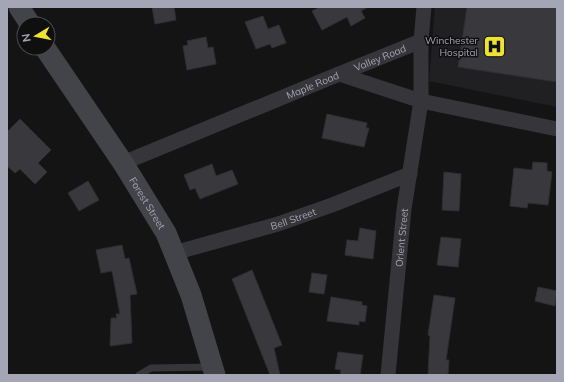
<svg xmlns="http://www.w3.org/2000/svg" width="564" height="382" font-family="Mulish,sans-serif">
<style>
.built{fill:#202022}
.building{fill:#39393d;stroke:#2f2e31}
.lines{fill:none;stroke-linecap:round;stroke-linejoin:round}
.service{stroke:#35353a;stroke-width:7}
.minor{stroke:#35353a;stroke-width:15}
.secondary{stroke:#43434a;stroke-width:21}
.labels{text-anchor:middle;stroke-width:3;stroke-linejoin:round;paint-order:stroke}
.poi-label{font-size:10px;fill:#a5a6b5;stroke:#0f0f10;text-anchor:end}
.street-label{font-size:10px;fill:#a5a6b5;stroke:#0f0f10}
</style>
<rect width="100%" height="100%" fill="#141415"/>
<path class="built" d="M 435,7 L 557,7 L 557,107 L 429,81 Z"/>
<path class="building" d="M 152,7 L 174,7 L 176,20 L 155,24 Z
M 320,7 L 368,7 L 361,11 L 365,18 L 351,26 L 347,17 L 322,30 L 312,11 Z
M 467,7 L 557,7 L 557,82 L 458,67 Z
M 263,16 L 268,29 L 279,25 L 286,43 L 272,48 L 270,44 L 256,49 L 245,22 Z
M 206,37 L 208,48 L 213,47 L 216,64 L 187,70 L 183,46 L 188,45 L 187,41 Z
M 327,114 L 367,123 L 366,128 L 369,128 L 364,147 L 322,138 Z
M 20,119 L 51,150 L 38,163 L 47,172 L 35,184 L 20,169 L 15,173 L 7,166 L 7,132 Z
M 533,162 L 547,163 L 547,171 L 552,172 L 548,205 L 528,203 L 527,208 L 510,206 L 514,168 L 532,170 Z
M 212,164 L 216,176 L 232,170 L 238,184 L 200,199 L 195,188 L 190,190 L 184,175 Z
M 444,172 L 461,174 L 459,211 L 442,210 Z
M 88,181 L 99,200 L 79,211 L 68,193 Z
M 360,228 L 376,231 L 373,259 L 345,255 L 347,240 L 358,241 Z
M 441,237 L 461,239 L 458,267 L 437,265 Z
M 122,245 L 125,259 L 129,258 L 137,294 L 130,295 L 132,343 L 110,346 L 111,318 L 117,318 L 116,314 L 120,314 L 112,271 L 101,273 L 96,250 Z
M 252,270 L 282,345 L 274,348 L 280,375 L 270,375 L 232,279 Z
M 312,273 L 327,275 L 324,294 L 309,292 Z
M 538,287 L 557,291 L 555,306 L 535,301 Z
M 434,295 L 455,298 L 446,360 L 449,360 L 448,375 L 428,375 L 430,336 L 428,335 Z
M 331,297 L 362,302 L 362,305 L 367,306 L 365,322 L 359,321 L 359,325 L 327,321 Z
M 338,352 L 363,355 L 360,375 L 340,375 L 341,370 L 335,369 Z"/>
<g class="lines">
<path class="service" d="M 139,375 L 151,368 L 211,367"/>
<g class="minor">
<path id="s1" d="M 339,74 L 421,41 L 424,7"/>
<path id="s2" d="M 123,163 L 339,74 L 421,101 L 557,129"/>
<path id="s3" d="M 174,253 L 278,224 L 332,205 L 410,174"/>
<path id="s4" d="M 388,375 L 404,209 L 421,101 L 421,41"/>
</g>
<g class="secondary">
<path d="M 19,7 L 30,24"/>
<path id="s5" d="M 45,48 L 123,163 L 166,233 L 191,295 L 215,375"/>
</g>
</g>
<defs>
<symbol id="hospital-square" viewBox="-11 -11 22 22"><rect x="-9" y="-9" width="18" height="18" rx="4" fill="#efe332" stroke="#0f0f10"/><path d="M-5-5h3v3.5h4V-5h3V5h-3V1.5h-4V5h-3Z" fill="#111"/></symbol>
</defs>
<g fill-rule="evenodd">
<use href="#hospital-square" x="482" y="34" width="25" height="25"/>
</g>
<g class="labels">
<g class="poi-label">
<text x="478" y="44">Winchester<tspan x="478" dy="12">Hospital</tspan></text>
</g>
<g class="street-label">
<text dy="4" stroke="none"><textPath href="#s1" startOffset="44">Valley Road</textPath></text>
<text dy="4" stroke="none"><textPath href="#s2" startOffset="205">Maple Road</textPath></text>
<text dy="4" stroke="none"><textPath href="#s5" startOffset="186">Forest Street</textPath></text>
<text dy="4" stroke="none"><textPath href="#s3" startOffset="124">Bell Street</textPath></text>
<text dy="4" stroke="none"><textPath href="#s4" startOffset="138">Orient Street</textPath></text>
</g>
</g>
<rect width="564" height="382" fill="none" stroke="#a5a6b5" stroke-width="16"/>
<g transform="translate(36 36) rotate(260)"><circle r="19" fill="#0f0f10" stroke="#4b4b52"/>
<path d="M0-3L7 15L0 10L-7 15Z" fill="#efe332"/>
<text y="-6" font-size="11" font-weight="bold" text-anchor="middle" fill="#a5a6b5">N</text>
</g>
</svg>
